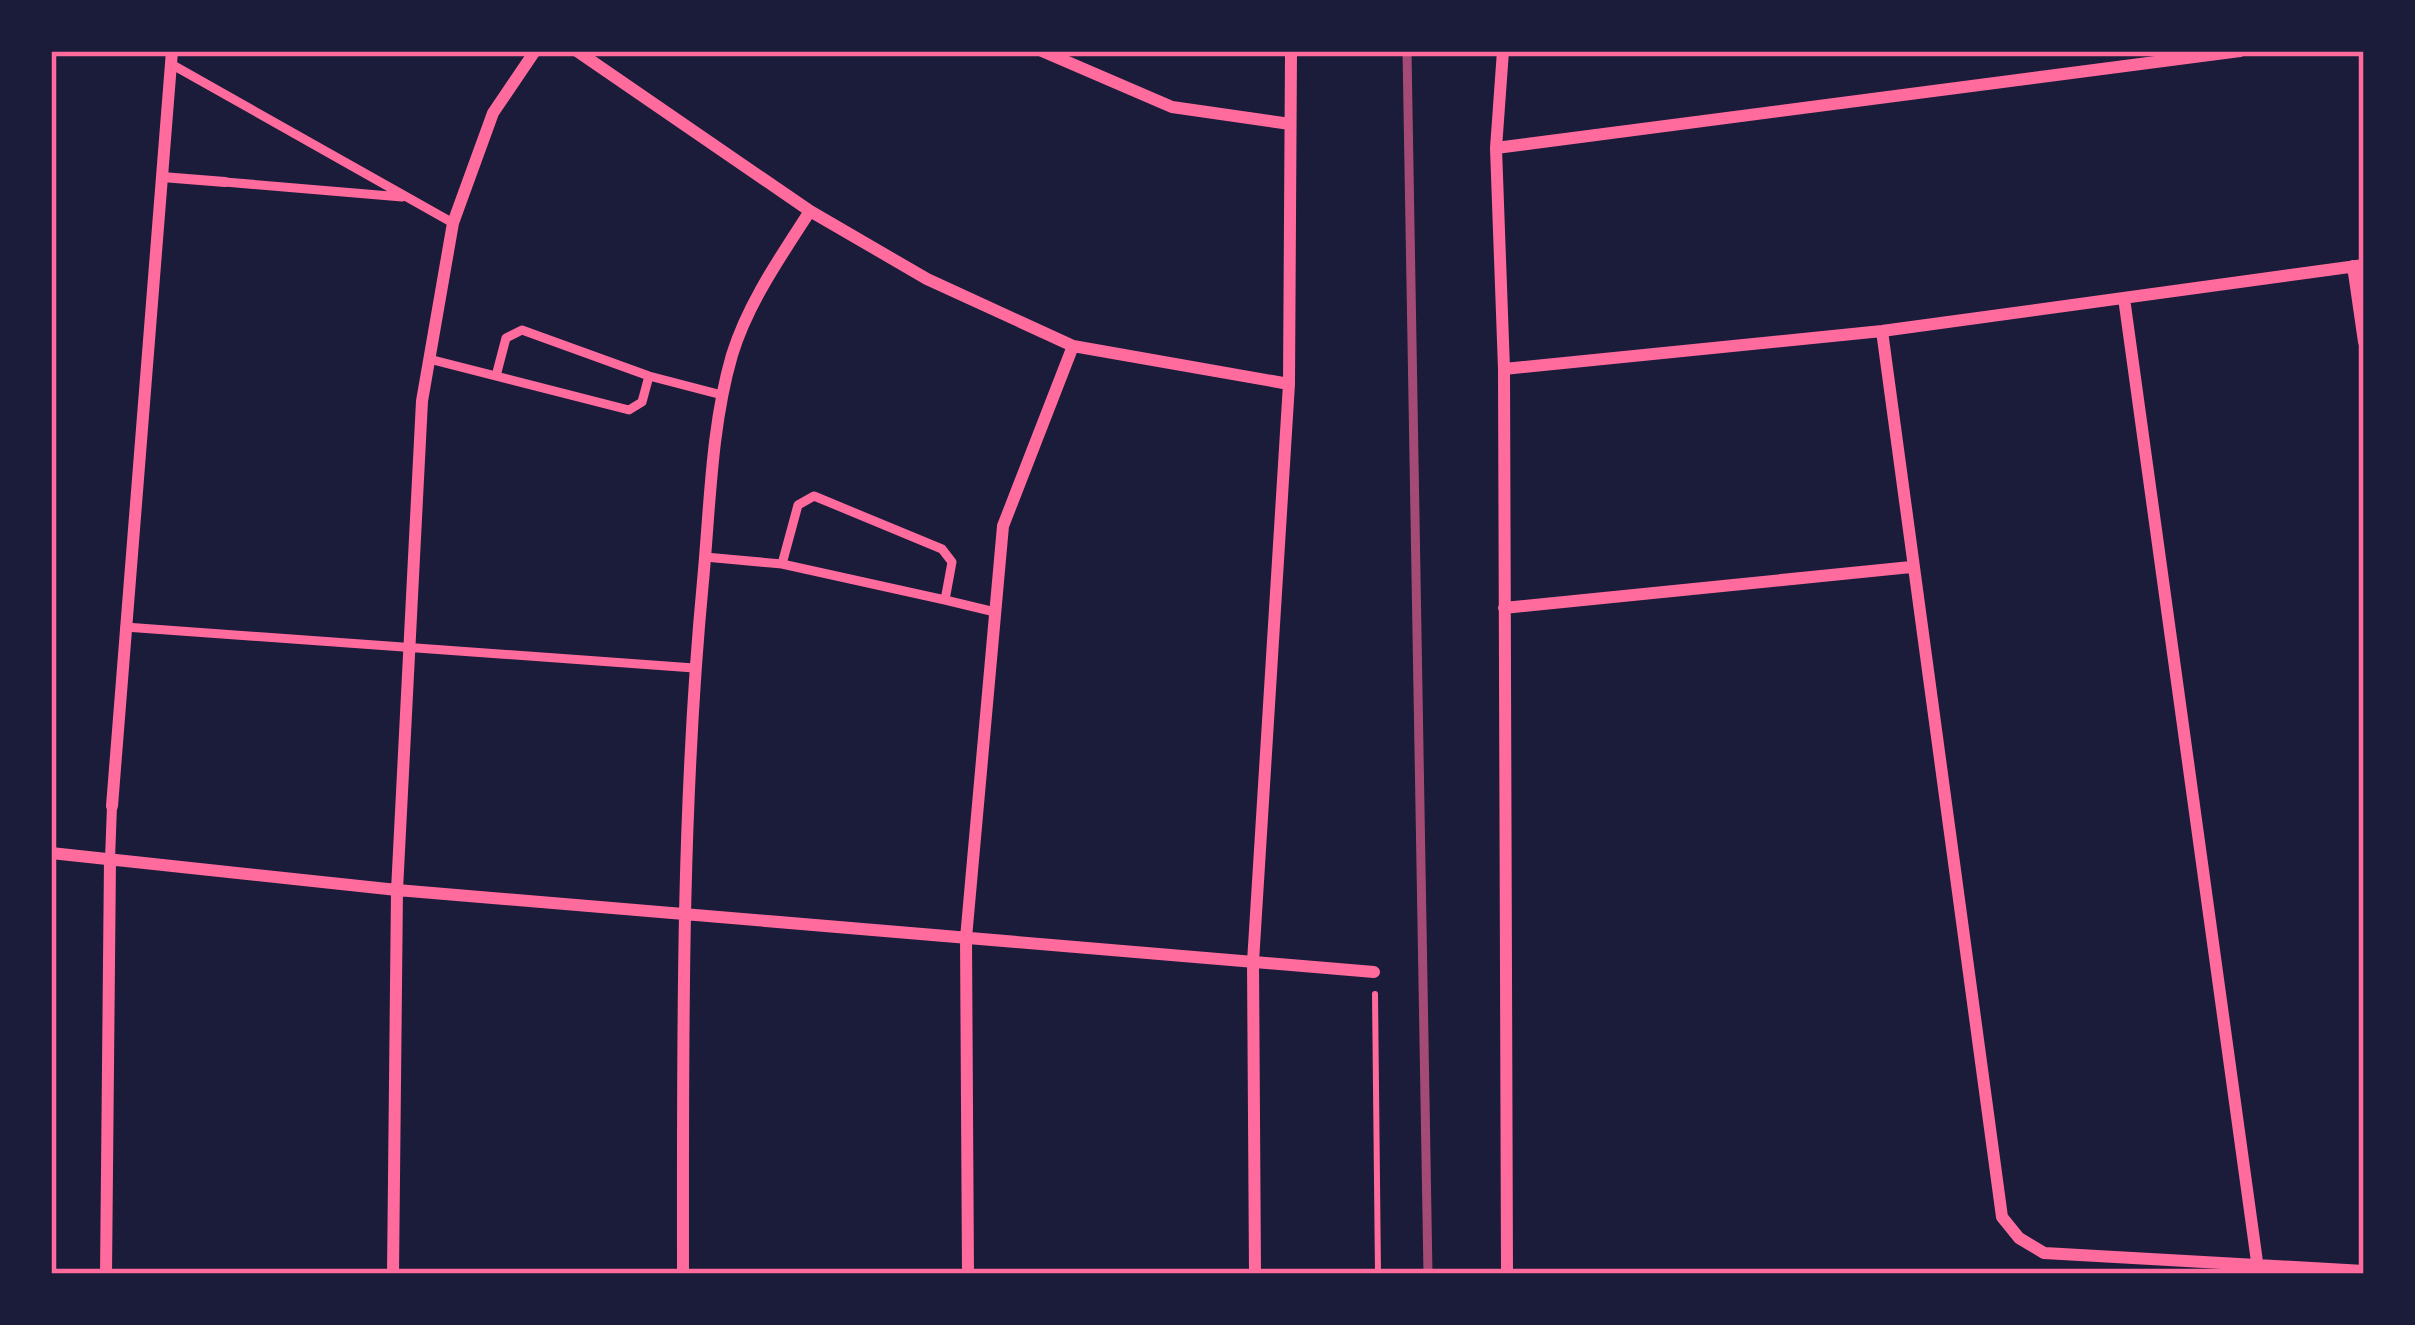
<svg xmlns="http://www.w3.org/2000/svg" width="2415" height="1325" font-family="Commissioner,sans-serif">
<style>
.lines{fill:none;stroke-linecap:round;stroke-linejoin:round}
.path{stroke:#ff6b9d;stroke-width:6}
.service{stroke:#ff6b9d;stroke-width:9}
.pedestrian{stroke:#ff6b9d;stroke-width:10}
.minor{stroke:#ff6b9d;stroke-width:12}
.rail{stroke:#a44b75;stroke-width:9}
.neatline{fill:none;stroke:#ff6b9d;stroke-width:4.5}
</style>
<rect width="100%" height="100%" fill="#1b1b3a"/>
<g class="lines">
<path class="path" d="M 1375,994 L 1378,1274"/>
<path class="service" d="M 171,64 L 453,223
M 225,182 L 402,197
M 429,359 L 629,410 L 642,402 L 649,376
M 496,376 L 506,338 L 522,330 L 649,376 L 722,395
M 705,557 L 782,564 L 945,600
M 782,564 L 798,505 L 814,496 L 942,549 L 952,562 L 945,600 L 995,612
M 125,627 L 694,668"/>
<path class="pedestrian" d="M 162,177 L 225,182
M 110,859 L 112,806"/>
<path class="minor" d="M 577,51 L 810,211 L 927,279 L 1073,346 L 1289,384
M 1042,51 L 1172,107 L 1290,124
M 1503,51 L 1496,148 L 1504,369 L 1507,1274
M 1496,148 L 2240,51
M 2353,266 L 2364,342
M 2124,298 L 2258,1269
M 1882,331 L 2002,1217 L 2019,1238 L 2044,1253 L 2364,1271
M 1504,369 L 1882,331 L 2364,265
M 1504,608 L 1911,567
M 112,806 L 172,51
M 51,853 L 397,890 L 1374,972
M 106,1274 L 110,859
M 393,1274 L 397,890 L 422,401 L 453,223 L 493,113 L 535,51
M 683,1274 C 683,1043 681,812 703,581 C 710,507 711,427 732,355 C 748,303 781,256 810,211
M 968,1274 L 966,938 L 1003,526 L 1073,346
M 1255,1274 L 1253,962 L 1289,384 L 1291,51"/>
<path class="rail" d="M 1407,51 L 1428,1274"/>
</g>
<rect width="2415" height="1325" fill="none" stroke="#1b1b3a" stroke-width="108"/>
<rect x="54" y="54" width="2307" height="1217" class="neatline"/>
</svg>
